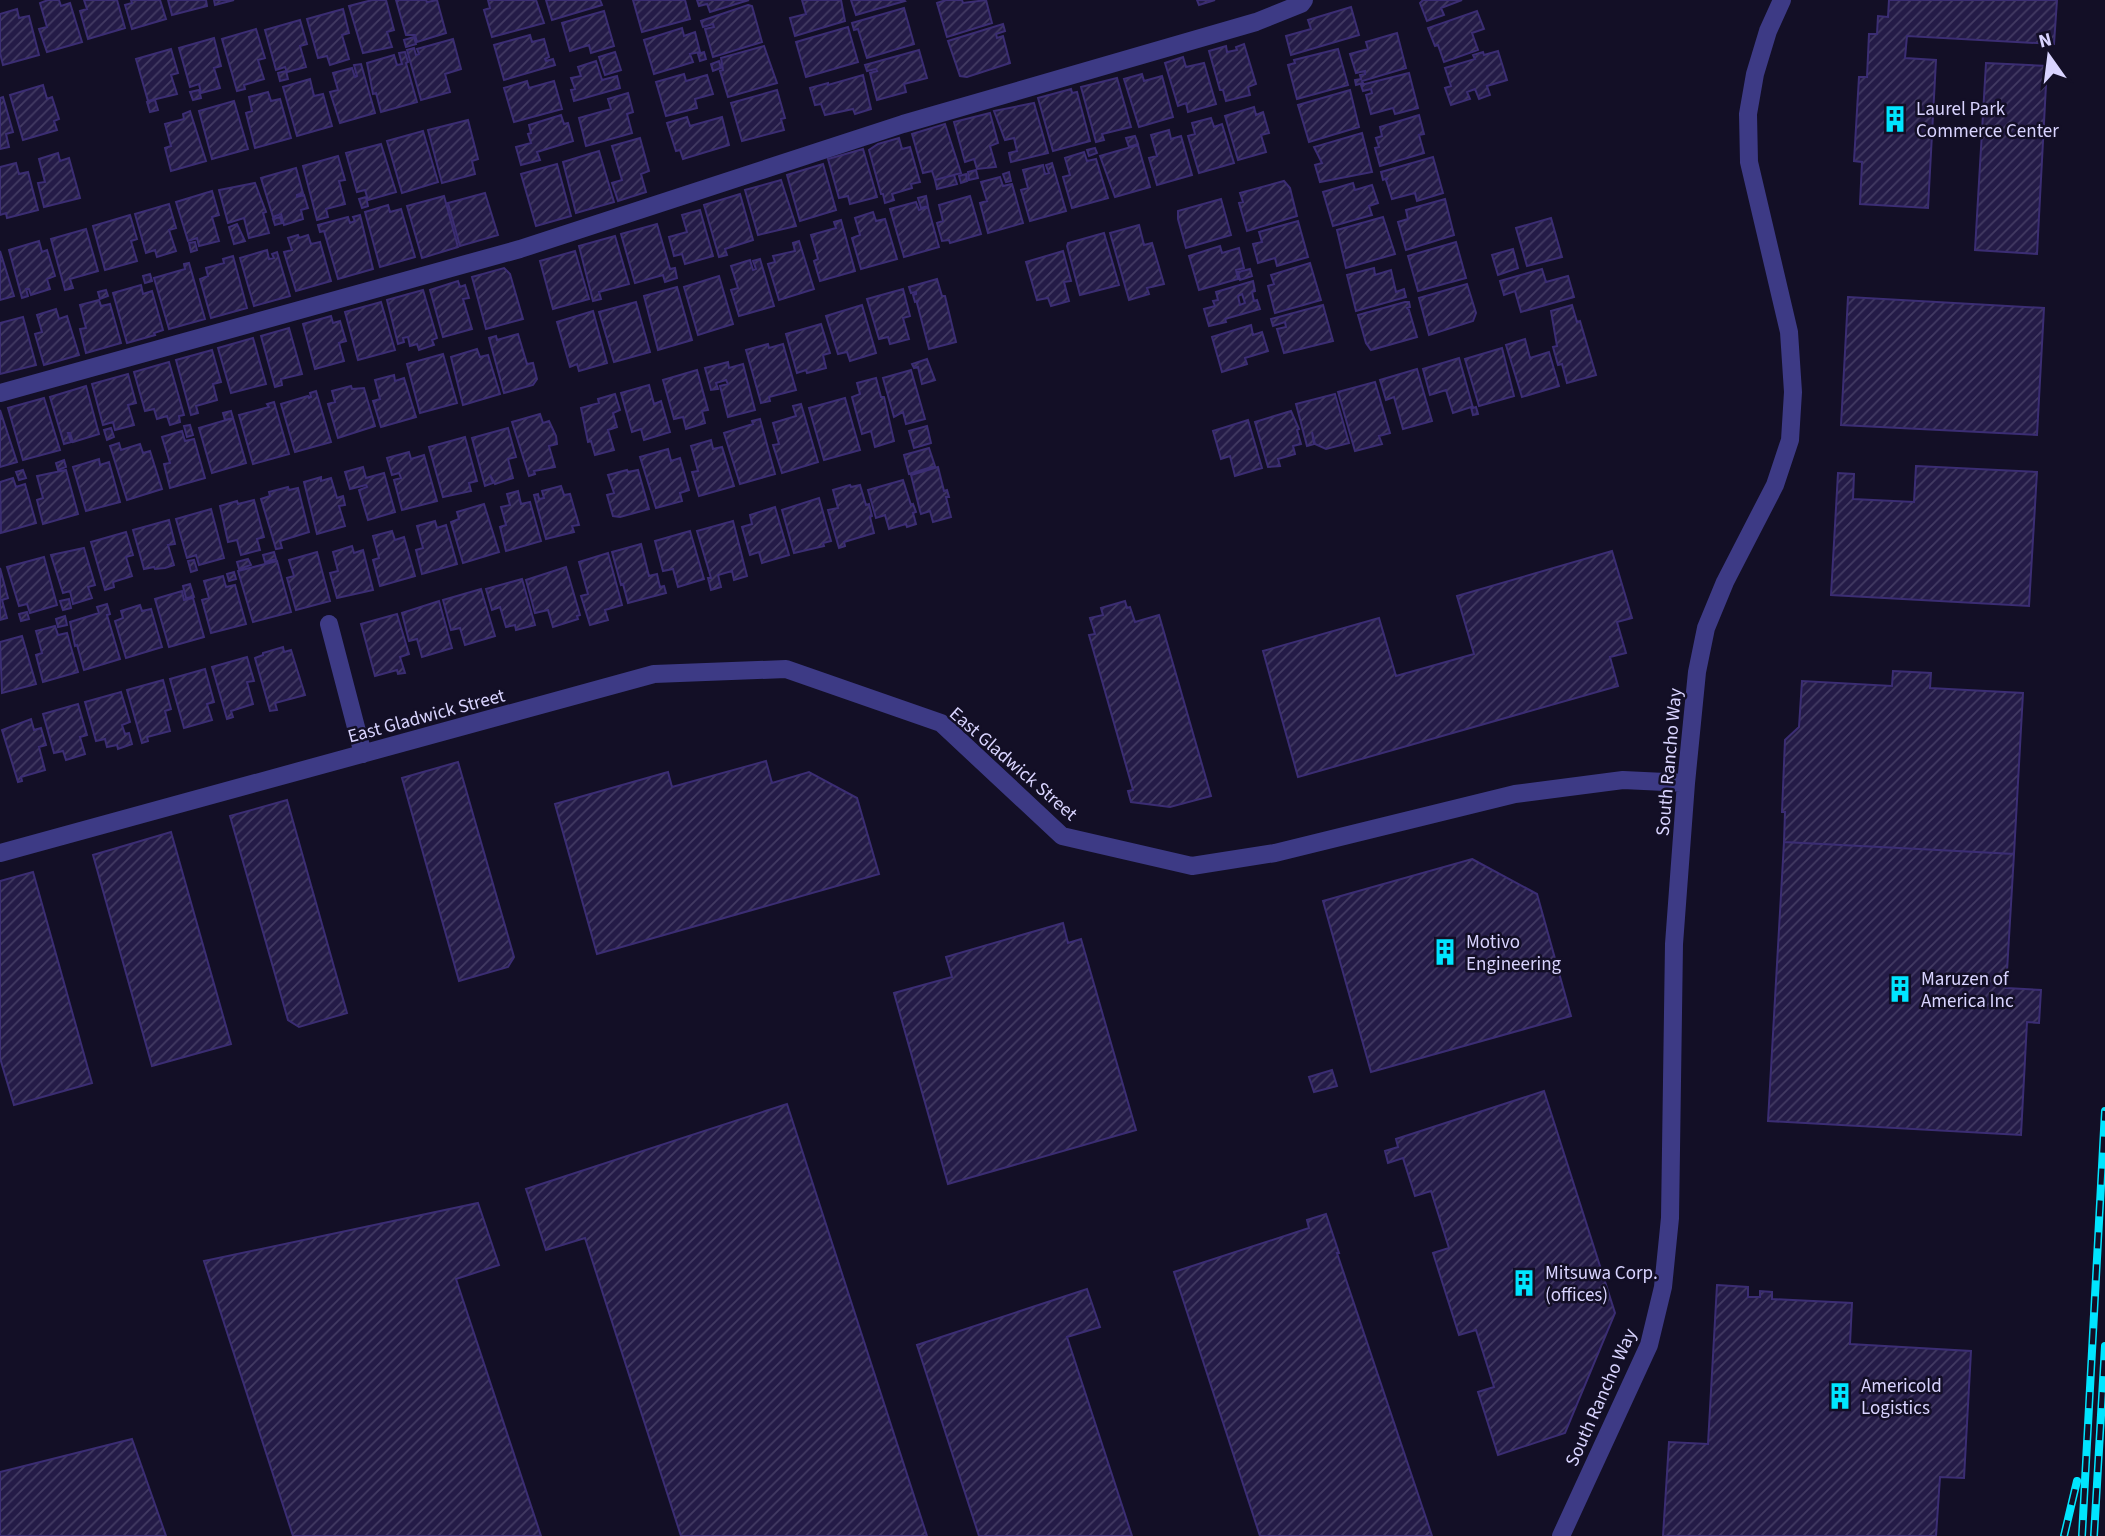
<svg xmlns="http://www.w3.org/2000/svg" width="2105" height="1536" font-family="'Source Sans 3',sans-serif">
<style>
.building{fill:url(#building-hatch);stroke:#3b2d73;stroke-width:2;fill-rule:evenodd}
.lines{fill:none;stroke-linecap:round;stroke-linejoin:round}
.minor{stroke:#3d3a85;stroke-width:18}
.rail-casing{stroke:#00e5ff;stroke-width:8}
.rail{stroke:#130f26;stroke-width:5;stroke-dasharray:16;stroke-linecap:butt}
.labels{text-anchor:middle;stroke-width:5;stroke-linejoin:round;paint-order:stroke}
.poi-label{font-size:19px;fill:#d9d4ff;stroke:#130f26;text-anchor:start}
.street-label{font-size:19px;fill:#d9d4ff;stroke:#130f26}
</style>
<defs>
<pattern id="building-hatch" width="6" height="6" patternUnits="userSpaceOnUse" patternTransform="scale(1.75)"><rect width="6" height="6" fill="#241b47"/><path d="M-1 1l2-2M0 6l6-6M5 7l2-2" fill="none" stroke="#433b63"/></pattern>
</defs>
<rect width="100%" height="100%" fill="#130f26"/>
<path class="building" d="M 48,0 L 59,0 L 61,6 L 70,3 L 82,42 L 47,52 L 39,29 L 47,27 L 40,3 Z
M 84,0 L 117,0 L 125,28 L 88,39 L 80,11 L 87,9 Z
M 131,0 L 160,0 L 166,19 L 132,29 L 125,5 L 132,3 Z
M 168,0 L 206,0 L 207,6 L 172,15 Z
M 214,0 L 234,0 L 215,5 Z
M 372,0 L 386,0 L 394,30 L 387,32 L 392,47 L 363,53 L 349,6 Z
M 396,0 L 426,0 L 427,2 L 437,0 L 446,33 L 417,42 L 415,35 L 406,35 Z
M 488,0 L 536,0 L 544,23 L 492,37 L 484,10 L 490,8 Z
M 546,0 L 600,0 L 602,5 L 552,20 Z
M 633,0 L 685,0 L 690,19 L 642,32 Z
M 697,0 L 749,0 L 710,12 L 707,4 L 699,6 Z
M 802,0 L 841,0 L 845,21 L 795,36 L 790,18 L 806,14 Z
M 851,0 L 904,0 L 905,1 L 856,15 Z
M 946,0 L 962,0 L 963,3 L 986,0 L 992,23 L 947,37 L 937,3 Z
M 1197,0 L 1215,0 L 1199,5 Z
M 1423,0 L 1462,0 L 1441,8 L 1444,15 L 1427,21 L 1420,3 Z
M 1889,0 L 2057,0 L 2054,44 L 1907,36 L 1905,58 L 1936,60 L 1928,208 L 1860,204 L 1862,162 L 1854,161 L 1859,77 L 1867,77 L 1869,34 L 1877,34 L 1878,16 L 1888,17 Z
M 748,5 L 752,6 L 762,42 L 713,57 L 705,29 L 714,27 L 713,24 L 703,27 L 701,21 Z
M 1351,7 L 1359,35 L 1291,55 L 1286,36 L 1311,29 L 1308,20 Z
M 904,8 L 914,44 L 867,58 L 858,29 L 854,30 L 852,23 Z
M 17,9 L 19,18 L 29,16 L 39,55 L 3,65 L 0,53 L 0,14 Z
M 343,9 L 349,33 L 342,35 L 349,59 L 330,65 L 327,56 L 318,58 L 307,19 Z
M 604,11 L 614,46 L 591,53 L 589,45 L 570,51 L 562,23 Z
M 1477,11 L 1484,29 L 1472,33 L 1478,50 L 1444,62 L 1438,45 L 1435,46 L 1428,28 Z
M 300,20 L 307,44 L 300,46 L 306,67 L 287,72 L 285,67 L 276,70 L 265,30 Z
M 1003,24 L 1005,31 L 996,34 L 997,38 L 1003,36 L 1010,63 L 967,77 L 960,76 L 948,41 Z
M 848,27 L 858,62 L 806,77 L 796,42 Z
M 682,28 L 684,36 L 695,32 L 700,52 L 690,54 L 693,62 L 654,74 L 644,40 Z
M 256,29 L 265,58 L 258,60 L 264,79 L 244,85 L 245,89 L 237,91 L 222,39 Z
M 1397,33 L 1406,68 L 1362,81 L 1363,83 L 1356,85 L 1355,80 L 1361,79 L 1360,75 L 1365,74 L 1365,71 L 1356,73 L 1350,54 L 1368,49 L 1366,42 Z
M 530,35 L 532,42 L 544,39 L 549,57 L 545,59 L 546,61 L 553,59 L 555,65 L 504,80 L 494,45 Z
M 414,37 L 416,44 L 406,47 L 404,40 Z
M 214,38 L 221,66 L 214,68 L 220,88 L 201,93 L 199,84 L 190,87 L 179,48 Z
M 453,39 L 461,69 L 445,74 L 450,92 L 421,100 L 407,50 L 414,48 L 416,55 L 419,54 L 417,49 Z
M 1244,44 L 1256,84 L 1248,87 L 1250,95 L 1226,101 L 1223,90 L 1220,90 L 1209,51 L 1226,46 L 1227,52 L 1237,50 L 1236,47 Z
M 764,46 L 777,83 L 728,97 L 720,71 L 723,70 L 721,58 Z
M 171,49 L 178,73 L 171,75 L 177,94 L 148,101 L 136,59 Z
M 1338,49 L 1348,85 L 1297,99 L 1288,65 L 1295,63 L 1294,60 Z
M 919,50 L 927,78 L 904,84 L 906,92 L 877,100 L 870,73 L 877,71 L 876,69 L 867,71 L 865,65 Z
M 1498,51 L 1507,80 L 1487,86 L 1490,95 L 1479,99 L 1475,89 L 1467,92 L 1470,99 L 1451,105 L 1445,88 L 1451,86 L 1445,68 L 1475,59 L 1473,55 L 1483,52 L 1484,55 Z
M 405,52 L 408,62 L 406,63 L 417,102 L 381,112 L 376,93 L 373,94 L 367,63 L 394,55 L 397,65 L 402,64 L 399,53 Z
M 615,52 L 621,70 L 605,75 L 599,57 Z
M 704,52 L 706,59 L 700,61 L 698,54 Z
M 1183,57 L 1186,67 L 1204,63 L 1216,104 L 1188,112 L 1186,103 L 1178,106 L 1165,63 Z
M 596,61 L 602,80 L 617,76 L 620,88 L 574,101 L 571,90 L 575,89 L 571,78 L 581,76 L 578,67 Z
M 719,61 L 721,68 L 713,71 L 711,64 Z
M 1986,63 L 2047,66 L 2037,254 L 1975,250 Z
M 361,64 L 375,113 L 340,123 L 330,92 L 338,90 L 333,73 L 352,68 L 355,77 L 357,76 L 354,65 Z
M 286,71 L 288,79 L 280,81 L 278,73 Z
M 1409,73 L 1418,108 L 1395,114 L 1393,108 L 1371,114 L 1366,95 L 1372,93 L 1371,89 L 1363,91 L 1361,85 Z
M 684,74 L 686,81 L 707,75 L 713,94 L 695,99 L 697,108 L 666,116 L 656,82 Z
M 1142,74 L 1144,81 L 1162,76 L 1173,117 L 1139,127 L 1124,79 Z
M 863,75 L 871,109 L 855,114 L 853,109 L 825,115 L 821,104 L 815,105 L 810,88 L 828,83 L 828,85 Z
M 1117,78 L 1131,127 L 1102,134 L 1104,140 L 1096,142 L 1081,87 Z
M 310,79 L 314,96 L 323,94 L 332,126 L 297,136 L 283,87 Z
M 527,81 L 529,88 L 554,81 L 562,109 L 514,122 L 504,88 Z
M 43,85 L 47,99 L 52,97 L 59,119 L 54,121 L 57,130 L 23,140 L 10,95 Z
M 1071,89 L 1072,93 L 1077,92 L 1090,141 L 1053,151 L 1038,98 Z
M 199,90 L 201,98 L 193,100 L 190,92 Z
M 777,90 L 785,118 L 781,119 L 784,130 L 742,141 L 731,103 Z
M 1350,90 L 1359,127 L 1309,142 L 1298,105 Z
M 268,92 L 271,101 L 280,99 L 291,138 L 255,148 L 246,113 L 252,111 L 249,97 Z
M 628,93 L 633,112 L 627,114 L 632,133 L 586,146 L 579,118 L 611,109 L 608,99 Z
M 3,97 L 13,132 L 6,134 L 9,147 L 0,149 L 0,98 Z
M 155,100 L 158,110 L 150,112 L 147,102 Z
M 234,101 L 248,149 L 212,159 L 199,111 Z
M 1034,103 L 1048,153 L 1011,162 L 1009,153 L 1017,151 L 1014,138 L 1005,140 L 994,111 Z
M 1254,107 L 1256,115 L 1263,112 L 1269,133 L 1261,135 L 1266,152 L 1238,160 L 1225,116 Z
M 190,111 L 206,161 L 171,171 L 165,148 L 171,146 L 165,124 L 184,119 L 183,114 Z
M 990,113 L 998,143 L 990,146 L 996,167 L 977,169 L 974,159 L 965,162 L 954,122 Z
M 561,115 L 564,124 L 568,123 L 573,141 L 537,152 L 540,160 L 521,165 L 516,147 L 531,143 L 528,134 L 531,133 L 529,125 Z
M 1419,115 L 1424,134 L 1419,135 L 1424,153 L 1380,166 L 1375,148 L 1379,147 L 1376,138 L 1382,136 L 1380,127 Z
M 687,117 L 690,126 L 722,117 L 729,145 L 683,159 L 680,150 L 676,151 L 667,123 Z
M 1211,118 L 1214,127 L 1222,124 L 1234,163 L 1199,173 L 1188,136 L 1195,134 L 1192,123 Z
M 468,120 L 478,159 L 472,161 L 475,174 L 442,183 L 428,130 Z
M 945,124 L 961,173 L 935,180 L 932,171 L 923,173 L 912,134 Z
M 1169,130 L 1171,139 L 1181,136 L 1192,175 L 1157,185 L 1149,158 L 1157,156 L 1151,135 Z
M 423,131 L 438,182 L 402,193 L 387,141 Z
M 1362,133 L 1372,172 L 1320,182 L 1315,165 L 1322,163 L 1314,147 Z
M 1135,136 L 1138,144 L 1129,147 L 1126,138 Z
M 640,138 L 649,171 L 641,174 L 646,192 L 618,201 L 612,183 L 622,180 L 612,146 Z
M 899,138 L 902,149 L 910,147 L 920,182 L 911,184 L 912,188 L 892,194 L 894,200 L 885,203 L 883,194 L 881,194 L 869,150 L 878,144 Z
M 381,144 L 396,192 L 368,200 L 365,190 L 357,192 L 346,153 Z
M 1138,145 L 1150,187 L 1115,197 L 1100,156 Z
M 1095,148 L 1097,153 L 1089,156 L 1087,150 Z
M 863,149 L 877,197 L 850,204 L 848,196 L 839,198 L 828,159 Z
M 599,151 L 614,202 L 576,213 L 563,162 Z
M 1084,152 L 1087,161 L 1096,159 L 1108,198 L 1072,208 L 1063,177 L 1070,175 L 1065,158 Z
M 58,153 L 60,161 L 69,158 L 80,198 L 44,207 L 38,183 L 45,182 L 39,159 Z
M 338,156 L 345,180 L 339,181 L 345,204 L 326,209 L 328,217 L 317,220 L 303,166 Z
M 1433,157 L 1443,193 L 1417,201 L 1415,193 L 1392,199 L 1386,180 L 1388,178 L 1383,180 L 1381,172 Z
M 16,163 L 19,174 L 28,172 L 38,210 L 7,218 L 6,213 L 0,215 L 0,167 Z
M 1052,163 L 1066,211 L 1030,221 L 1021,190 L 1028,188 L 1023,170 L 1043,165 L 1045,174 L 1049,173 L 1046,165 Z
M 557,164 L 571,216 L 536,226 L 521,174 Z
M 823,164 L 836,210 L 800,221 L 787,175 Z
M 296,168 L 303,193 L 297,195 L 297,197 L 304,195 L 308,208 L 301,210 L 303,219 L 284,225 L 281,214 L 273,217 L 261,178 Z
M 976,170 L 978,178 L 969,180 L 968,172 Z
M 1009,172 L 1011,181 L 1006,182 L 1003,174 Z
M 966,174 L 967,181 L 961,183 L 959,176 Z
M 954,175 L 957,184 L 937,189 L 935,180 Z
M 1000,177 L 1003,186 L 1012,184 L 1023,223 L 988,233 L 980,203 L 987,201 L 981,182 Z
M 781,180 L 796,226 L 758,235 L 745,190 Z
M 1284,181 L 1290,188 L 1297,216 L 1247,231 L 1239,203 L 1243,202 L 1240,193 Z
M 255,183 L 266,212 L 263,213 L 269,233 L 249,238 L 244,218 L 228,223 L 219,190 Z
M 1353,183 L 1355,190 L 1372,185 L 1378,203 L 1369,206 L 1372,215 L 1333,226 L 1323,192 Z
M 212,191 L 219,215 L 212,217 L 219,241 L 199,246 L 197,238 L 188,241 L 176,202 Z
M 485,193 L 498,235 L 460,246 L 448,203 Z
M 740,194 L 753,240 L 725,249 L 727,255 L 719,257 L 704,205 Z
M 444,196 L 458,247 L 422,258 L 407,206 Z
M 926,196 L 928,206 L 921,208 L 918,198 Z
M 970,196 L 981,234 L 950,243 L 949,240 L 942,241 L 937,223 L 943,221 L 939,205 Z
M 366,197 L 368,206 L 362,208 L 359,199 Z
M 1221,199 L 1231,235 L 1186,248 L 1178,219 L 1178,211 Z
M 1445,199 L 1454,235 L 1406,250 L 1398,222 L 1408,219 L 1406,210 Z
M 916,202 L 919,210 L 928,207 L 939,247 L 904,257 L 890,209 Z
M 169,204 L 176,228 L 169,230 L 176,251 L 157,257 L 155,250 L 146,253 L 135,214 Z
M 388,205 L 390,212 L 401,209 L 415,257 L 380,267 L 365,212 Z
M 700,210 L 713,256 L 685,264 L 682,254 L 674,256 L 669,237 L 687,232 L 682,215 Z
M 873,212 L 876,221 L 885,219 L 897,259 L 861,269 L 852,238 L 860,235 L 855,218 Z
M 130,215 L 137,239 L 131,241 L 137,261 L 105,270 L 93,226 Z
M 360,215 L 373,269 L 338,279 L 324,231 L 320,232 L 318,225 L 348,217 L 350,223 L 355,221 L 353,217 Z
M 280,217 L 282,223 L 275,225 L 273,219 Z
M 1383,217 L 1395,254 L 1346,268 L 1337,230 Z
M 1551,218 L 1562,257 L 1527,266 L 1516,228 Z
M 841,220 L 855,271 L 820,281 L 814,261 L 818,259 L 811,235 L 836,228 L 834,222 Z
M 1298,221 L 1308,257 L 1277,266 L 1275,258 L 1258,263 L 1253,244 L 1262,242 L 1259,232 Z
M 237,224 L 245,241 L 234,244 L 229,227 Z
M 657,224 L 670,269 L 675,268 L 677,278 L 665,282 L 663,275 L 635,283 L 621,234 Z
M 1139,225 L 1144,245 L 1152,243 L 1164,284 L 1147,288 L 1149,294 L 1129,300 L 1110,233 Z
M 86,229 L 98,271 L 70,279 L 73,288 L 65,290 L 51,239 Z
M 1104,233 L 1119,285 L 1080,295 L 1067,246 L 1068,243 Z
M 298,235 L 299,238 L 308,235 L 311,244 L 320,242 L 331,281 L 296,291 L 284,252 L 292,250 L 288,238 Z
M 615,236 L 629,284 L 599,292 L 601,299 L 593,301 L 579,246 Z
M 39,241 L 42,252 L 47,250 L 55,276 L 47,279 L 50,289 L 31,295 L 29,289 L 26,289 L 28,296 L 22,298 L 9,250 Z
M 799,241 L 814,289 L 779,300 L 768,264 L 775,262 L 773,256 L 795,251 L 793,243 Z
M 195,242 L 197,250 L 191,252 L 189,243 Z
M 1456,242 L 1466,278 L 1418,291 L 1408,256 Z
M 1220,246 L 1222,253 L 1239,248 L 1244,268 L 1236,270 L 1238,279 L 1199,290 L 1189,256 Z
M 1513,249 L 1518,268 L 1498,275 L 1492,255 Z
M 267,250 L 269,259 L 274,258 L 272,254 L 277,252 L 290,296 L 254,306 L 240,258 Z
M 0,251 L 14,296 L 0,300 Z
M 575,251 L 589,299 L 553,309 L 540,261 Z
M 1063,251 L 1071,281 L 1064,282 L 1069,301 L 1051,306 L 1048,298 L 1037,300 L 1026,262 Z
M 233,256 L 247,308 L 211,318 L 200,279 L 208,276 L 206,268 L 224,263 L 223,259 Z
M 760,259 L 774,306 L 739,316 L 731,290 L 738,288 L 731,266 L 750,260 L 753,270 L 756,269 L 753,261 Z
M 189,263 L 205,319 L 169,329 L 154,278 L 185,269 L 184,264 Z
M 1310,263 L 1321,300 L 1275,313 L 1268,286 L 1274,284 L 1271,275 Z
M 504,268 L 510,274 L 523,319 L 486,329 L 472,277 Z
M 1374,268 L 1375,275 L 1391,270 L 1396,292 L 1404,289 L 1406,297 L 1356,311 L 1347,275 Z
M 1250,269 L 1252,276 L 1240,280 L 1238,272 Z
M 1542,269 L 1546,282 L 1568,276 L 1574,297 L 1521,312 L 1515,291 L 1504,295 L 1500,281 Z
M 150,274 L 152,281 L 145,283 L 143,276 Z
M 719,276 L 733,324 L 698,335 L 684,287 Z
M 937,279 L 942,296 L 945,296 L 956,342 L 929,349 L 917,303 L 918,301 L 915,302 L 913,295 L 916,294 L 916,292 L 911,293 L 909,287 Z
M 458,281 L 460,287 L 465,285 L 469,298 L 463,299 L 472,329 L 443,337 L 430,290 Z
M 1253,281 L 1255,291 L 1252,292 L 1254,301 L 1257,300 L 1260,309 L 1225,319 L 1226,322 L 1209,326 L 1204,309 L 1215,306 L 1213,301 L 1218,300 L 1216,292 ZM 1242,294 L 1245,303 L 1240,305 L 1238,296 Z
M 1467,284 L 1476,313 L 1473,321 L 1429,335 L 1419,298 Z
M 141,285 L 143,294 L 152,291 L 163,330 L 154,333 L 155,335 L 127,343 L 113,293 Z
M 677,287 L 692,340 L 658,350 L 644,296 Z
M 903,289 L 910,316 L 903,318 L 909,339 L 890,344 L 888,337 L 879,339 L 867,299 Z
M 106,290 L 108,296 L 100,299 L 98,292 Z
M 423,290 L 437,338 L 432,340 L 434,345 L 419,350 L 417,344 L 410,346 L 408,337 L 403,338 L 404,342 L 398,344 L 387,300 Z
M 1848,297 L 2044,308 L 2037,435 L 1841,425 Z
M 99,300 L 101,306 L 110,304 L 121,343 L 86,353 L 80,329 L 86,328 L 80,305 Z
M 381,302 L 395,350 L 358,360 L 345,312 Z
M 636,302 L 650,352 L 614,362 L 599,312 Z
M 1405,302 L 1409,302 L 1410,307 L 1407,308 L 1409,310 L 1417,337 L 1371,350 L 1366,343 L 1358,315 Z
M 862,305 L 876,353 L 850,361 L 847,352 L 838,354 L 826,316 Z
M 1323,305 L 1333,341 L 1284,353 L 1277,329 L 1286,327 L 1285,322 L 1273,326 L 1271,319 Z
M 1572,305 L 1577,322 L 1580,321 L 1596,375 L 1567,383 L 1562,364 L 1558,365 L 1553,347 L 1557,346 L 1551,311 Z
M 56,309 L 59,319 L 67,316 L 79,355 L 44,365 L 35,334 L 42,332 L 37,315 Z
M 593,311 L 607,363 L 579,371 L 577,364 L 570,367 L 557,322 Z
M 331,316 L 333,323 L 340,321 L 346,341 L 339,343 L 344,361 L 315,369 L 303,324 Z
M 23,317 L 36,365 L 0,374 L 0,323 Z
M 821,324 L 830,353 L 823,355 L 826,368 L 807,373 L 806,370 L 797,373 L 786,334 Z
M 1251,325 L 1253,335 L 1262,332 L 1268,351 L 1245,358 L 1247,364 L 1222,372 L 1212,337 Z
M 289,328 L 302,374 L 281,379 L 282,385 L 275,387 L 261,336 Z
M 518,334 L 527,364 L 533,363 L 537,379 L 533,385 L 504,393 L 489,338 L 496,336 L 497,340 Z
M 253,338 L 266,384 L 231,393 L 218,348 Z
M 1525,339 L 1530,358 L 1549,352 L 1559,386 L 1522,397 L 1506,345 Z
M 768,344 L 769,348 L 783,344 L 796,390 L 769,397 L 770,401 L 761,403 L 746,350 Z
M 1502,348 L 1514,396 L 1479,406 L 1465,359 Z
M 477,349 L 480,357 L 488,355 L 500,394 L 463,405 L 451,357 Z
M 212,350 L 221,382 L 213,384 L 217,400 L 196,406 L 198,413 L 191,415 L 176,360 Z
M 443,354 L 457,403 L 420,413 L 407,364 Z
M 1459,358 L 1473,408 L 1476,407 L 1478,414 L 1473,415 L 1471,407 L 1453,413 L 1446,390 L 1430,395 L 1423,369 Z
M 927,359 L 935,380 L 922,384 L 918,367 L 914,368 L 912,364 Z
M 169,362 L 184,415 L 179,416 L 180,422 L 170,425 L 167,416 L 157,419 L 154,409 L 145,411 L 134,372 Z
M 728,362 L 729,368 L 743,364 L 755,410 L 728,417 L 720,386 L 728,384 L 726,380 L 716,383 L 718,389 L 711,390 L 705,368 Z
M 1417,369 L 1432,421 L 1403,429 L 1394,397 L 1386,400 L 1380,380 Z
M 697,370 L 708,410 L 702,411 L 705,423 L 686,429 L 683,417 L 674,419 L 663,380 Z
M 911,370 L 925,419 L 906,424 L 903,412 L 894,417 L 883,378 Z
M 128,374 L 136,403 L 128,405 L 134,425 L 115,430 L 113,422 L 103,425 L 92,384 Z
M 394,375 L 395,381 L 404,378 L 416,417 L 381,427 L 373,401 L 380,399 L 375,380 Z
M 876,378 L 881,397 L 884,397 L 894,441 L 875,447 L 871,431 L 862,434 L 852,397 L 860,394 L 857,383 Z
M 1375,382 L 1390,433 L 1379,436 L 1382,444 L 1355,451 L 1338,392 Z
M 649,385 L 654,404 L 661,401 L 670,432 L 644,440 L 641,429 L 632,432 L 621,393 Z
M 86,386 L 99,434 L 73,442 L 70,433 L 68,433 L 71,442 L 64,444 L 50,397 Z
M 351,386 L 352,389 L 364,388 L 375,426 L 338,438 L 328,404 L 335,402 L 332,391 Z
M 316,391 L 331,442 L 295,452 L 281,404 L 308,396 L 309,398 L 311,397 L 310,393 Z
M 615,394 L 620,410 L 613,413 L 617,427 L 608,430 L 614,450 L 595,455 L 591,441 L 588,442 L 581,408 L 599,403 L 598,399 Z
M 1335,394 L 1349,443 L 1326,449 L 1315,444 L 1312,432 L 1314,444 L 1307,446 L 1296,404 Z
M 44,398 L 60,450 L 23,460 L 8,408 Z
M 845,398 L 860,450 L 824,460 L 809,408 Z
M 274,402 L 289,454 L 253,464 L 239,415 L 269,407 L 267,404 Z
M 801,404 L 818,462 L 782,473 L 773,445 L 779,444 L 773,423 L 796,416 L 793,406 Z
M 0,410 L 17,462 L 0,467 Z
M 231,411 L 233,418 L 225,420 L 223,413 Z
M 1291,411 L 1299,429 L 1297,430 L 1301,444 L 1293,446 L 1295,454 L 1278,459 L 1280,466 L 1268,467 L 1255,422 Z
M 540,414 L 543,423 L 549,421 L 556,436 L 557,444 L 549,446 L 555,467 L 534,471 L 535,474 L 529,476 L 512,422 Z
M 233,418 L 246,463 L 212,473 L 199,428 Z
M 760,419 L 775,474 L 740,484 L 724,433 L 753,424 L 752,421 Z
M 1248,420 L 1262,468 L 1235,476 L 1230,456 L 1221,459 L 1213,431 Z
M 190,425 L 193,435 L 187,437 L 184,426 Z
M 927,426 L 931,443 L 914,448 L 909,431 Z
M 111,428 L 114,437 L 107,440 L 104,430 Z
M 508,428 L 516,457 L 508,459 L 513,478 L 495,484 L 490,475 L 493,483 L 485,486 L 472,438 Z
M 182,431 L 185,441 L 194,439 L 205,478 L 170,488 L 164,464 L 170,463 L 162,437 Z
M 465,437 L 477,481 L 469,483 L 471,491 L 443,497 L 429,447 Z
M 711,440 L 713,449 L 722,447 L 734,486 L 699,496 L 692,472 L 698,471 L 691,446 Z
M 119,443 L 121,450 L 140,444 L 143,453 L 150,451 L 162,489 L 127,500 L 110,446 Z
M 929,448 L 935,466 L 909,474 L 904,455 Z
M 668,449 L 671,461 L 680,458 L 689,490 L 680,493 L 682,501 L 656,508 L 640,457 Z
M 409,452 L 411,459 L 424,455 L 437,501 L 402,510 L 394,480 L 401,478 L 399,473 L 392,475 L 387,458 Z
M 99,459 L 100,465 L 109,462 L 120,502 L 86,511 L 73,467 Z
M 64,460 L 66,467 L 58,470 L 56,463 Z
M 1916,466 L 2037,472 L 2029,606 L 1831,595 L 1838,473 L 1854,474 L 1853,499 L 1914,502 Z
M 363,467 L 366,478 L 384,473 L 395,512 L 368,520 L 359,490 L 367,487 L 366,485 L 350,489 L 345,472 Z
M 938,467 L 944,491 L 947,490 L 949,497 L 946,497 L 951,517 L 933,522 L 930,511 L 921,514 L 920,511 L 911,475 Z
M 23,470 L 26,478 L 19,480 L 16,472 Z
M 66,470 L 78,514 L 43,524 L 37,500 L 43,498 L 37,476 Z
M 627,470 L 628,472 L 638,470 L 649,509 L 620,517 L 613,516 L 607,495 L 614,493 L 608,475 Z
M 321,477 L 321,481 L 331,478 L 337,498 L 343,496 L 345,505 L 339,506 L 345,526 L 317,534 L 304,482 Z
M 13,478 L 16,487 L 25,484 L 36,523 L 1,533 L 0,482 Z
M 903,480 L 911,505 L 913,504 L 916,512 L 913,513 L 916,524 L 907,527 L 906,524 L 889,529 L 885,515 L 876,518 L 868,490 Z
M 850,485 L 851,487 L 860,485 L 866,505 L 869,504 L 872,516 L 870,517 L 874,533 L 844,542 L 845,546 L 839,548 L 828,510 L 838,508 L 833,490 Z
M 561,486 L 564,495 L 570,494 L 579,525 L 572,526 L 574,532 L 546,539 L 534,495 L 538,494 L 539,499 L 544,498 L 542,491 Z
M 288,487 L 289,490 L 298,488 L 309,532 L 280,541 L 282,548 L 276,549 L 261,499 L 270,496 L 269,492 Z
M 518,491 L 521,504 L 530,502 L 541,541 L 506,551 L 500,527 L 506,525 L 501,507 L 510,505 L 507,494 Z
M 819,498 L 831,541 L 823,543 L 824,546 L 794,553 L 782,510 Z
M 254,500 L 264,537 L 257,539 L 260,550 L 241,555 L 237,540 L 228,542 L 220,506 L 237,501 L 238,504 Z
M 484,504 L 499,552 L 463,563 L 451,522 L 459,519 L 457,512 Z
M 775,507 L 789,555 L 762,563 L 759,552 L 750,555 L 742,527 L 752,524 L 750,515 Z
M 211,509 L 224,558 L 199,565 L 196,555 L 187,558 L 176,519 Z
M 169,520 L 175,544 L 168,545 L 174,565 L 165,568 L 155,569 L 154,567 L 144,569 L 133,530 Z
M 435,521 L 437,528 L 446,525 L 457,564 L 422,574 L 416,550 L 423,548 L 417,526 Z
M 733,521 L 747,576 L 734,580 L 732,571 L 718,575 L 721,587 L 711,590 L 708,578 L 711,578 L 697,531 Z
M 392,531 L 395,540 L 404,537 L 415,576 L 380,586 L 373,560 L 379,558 L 373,536 Z
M 690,531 L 704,579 L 678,587 L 673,569 L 663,571 L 655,541 Z
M 126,532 L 133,555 L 126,557 L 132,576 L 113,582 L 114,587 L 105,590 L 91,542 Z
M 641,544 L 649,576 L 657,574 L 660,587 L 664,586 L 666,593 L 628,603 L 623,584 L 621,585 L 612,552 Z
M 352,546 L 354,553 L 363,550 L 373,590 L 337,598 L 330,573 L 338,571 L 333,552 Z
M 84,548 L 95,585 L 88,587 L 92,598 L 73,604 L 70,591 L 63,593 L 51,555 Z
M 1612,551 L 1632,618 L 1617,622 L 1626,653 L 1610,657 L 1618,686 L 1298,777 L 1263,651 L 1379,618 L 1396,676 L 1474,654 L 1457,596 Z
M 274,552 L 276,559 L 265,562 L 263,555 Z
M 317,552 L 330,601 L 296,610 L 287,578 L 294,576 L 289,560 Z
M 608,553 L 622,605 L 605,610 L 608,620 L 590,625 L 581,596 L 588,594 L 579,562 Z
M 44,557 L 57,605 L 30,613 L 27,604 L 19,606 L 7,567 Z
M 248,559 L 251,565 L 239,569 L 237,562 Z
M 194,560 L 197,570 L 191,572 L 188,561 Z
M 277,561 L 291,612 L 253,622 L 238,571 Z
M 566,567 L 580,615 L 577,616 L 578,619 L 553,627 L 548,610 L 535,613 L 526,580 Z
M 0,568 L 8,598 L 2,600 L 7,618 L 0,620 Z
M 234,572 L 236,579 L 229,581 L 227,574 Z
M 223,576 L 226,587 L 235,585 L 246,624 L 211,633 L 202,600 L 209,598 L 204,581 Z
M 522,579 L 535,625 L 516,630 L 515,625 L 506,627 L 500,607 L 492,610 L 486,589 Z
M 190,584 L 194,597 L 186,598 L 183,586 Z
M 481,589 L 495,636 L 465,645 L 460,628 L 451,630 L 443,600 Z
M 182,591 L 184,600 L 193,598 L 204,637 L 169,647 L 155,599 Z
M 69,599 L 71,608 L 63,610 L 60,601 Z
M 439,601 L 452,648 L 422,657 L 417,639 L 409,641 L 402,613 Z
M 1125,601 L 1127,608 L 1130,607 L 1135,622 L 1159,615 L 1211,796 L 1170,807 L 1131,802 L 1128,791 L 1133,790 L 1089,635 L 1095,634 L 1090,618 L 1103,615 L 1101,608 Z
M 107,604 L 110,614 L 107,615 L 120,659 L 84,670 L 77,645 L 75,646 L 70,622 L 99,613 L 97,607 Z
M 140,605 L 142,611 L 151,609 L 162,647 L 126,658 L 115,621 L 123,618 L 121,611 Z
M 27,612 L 29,619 L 21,621 L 19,614 Z
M 397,614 L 409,654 L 400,657 L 405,673 L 398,674 L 397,670 L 375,676 L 361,624 Z
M 65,616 L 67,625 L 58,627 L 56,619 Z
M 55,626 L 58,635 L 67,633 L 78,672 L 43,682 L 36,655 L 42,653 L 36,631 Z
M 22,636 L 36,684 L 2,693 L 0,642 Z
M 283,647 L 284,652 L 291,650 L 305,695 L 275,703 L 277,710 L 270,711 L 255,658 L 263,655 L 263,653 Z
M 247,657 L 254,681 L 247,682 L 253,704 L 231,711 L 233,717 L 227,719 L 212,667 Z
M 205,669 L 214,702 L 207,704 L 212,720 L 184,728 L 170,679 Z
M 1893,671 L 1931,673 L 1930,688 L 2023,693 L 2014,854 L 1784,842 L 1785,812 L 1782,812 L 1785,740 L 1799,727 L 1802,681 L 1892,686 Z
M 163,680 L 171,709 L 165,711 L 170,731 L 147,737 L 148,741 L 142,743 L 127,690 Z
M 121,692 L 130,722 L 122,725 L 125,734 L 129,733 L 132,744 L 118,749 L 117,745 L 107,747 L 105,739 L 96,741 L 85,702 Z
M 78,704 L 87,735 L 80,737 L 85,754 L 66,760 L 63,751 L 54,753 L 43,714 Z
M 31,719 L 34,730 L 41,728 L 46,745 L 39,747 L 45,770 L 21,777 L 22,781 L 18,782 L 2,730 Z
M 766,761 L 772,783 L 809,772 L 857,798 L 879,874 L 597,954 L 555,804 L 668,772 L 672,787 Z
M 458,762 L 514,957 L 508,967 L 459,981 L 402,778 Z
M 287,800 L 347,1013 L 299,1027 L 288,1020 L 230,816 Z
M 171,832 L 231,1044 L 152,1066 L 93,855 Z
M 1784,842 L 2014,854 L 2006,988 L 2041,990 L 2039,1023 L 2027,1022 L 2021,1135 L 1768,1121 Z
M 1472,859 L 1537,894 L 1571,1016 L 1371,1072 L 1323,901 Z
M 33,872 L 92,1083 L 14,1105 L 0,1058 L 0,881 Z
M 1063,923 L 1068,943 L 1081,939 L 1136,1130 L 948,1184 L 894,993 L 952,977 L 946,957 Z
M 1332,1070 L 1337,1086 L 1314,1092 L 1309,1077 Z
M 1544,1091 L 1615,1313 L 1565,1433 L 1498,1455 L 1478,1392 L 1494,1387 L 1476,1330 L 1459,1335 L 1433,1253 L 1449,1248 L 1431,1191 L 1415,1196 L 1403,1158 L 1388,1163 L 1385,1151 L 1398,1147 L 1396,1139 Z
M 787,1104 L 927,1536 L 681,1536 L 585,1238 L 546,1250 L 526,1189 Z
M 478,1203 L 499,1265 L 456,1279 L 541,1536 L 293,1536 L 204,1261 Z
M 1326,1214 L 1339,1253 L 1337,1253 L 1432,1536 L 1260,1536 L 1174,1272 L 1309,1228 L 1307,1220 Z
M 1717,1285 L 1748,1287 L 1748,1297 L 1760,1297 L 1760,1291 L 1772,1292 L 1772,1299 L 1852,1303 L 1850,1344 L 1971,1351 L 1964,1478 L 1940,1477 L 1936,1536 L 1663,1536 L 1669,1442 L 1708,1444 Z
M 1087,1289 L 1100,1327 L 1067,1337 L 1132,1536 L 979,1536 L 917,1345 Z
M 132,1439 L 166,1536 L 0,1536 L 0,1472 Z"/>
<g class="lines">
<path class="minor" d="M 0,393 L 520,249 L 903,124 L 1256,22 L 1301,4 L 1304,0
M 329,624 L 363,754
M 0,853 L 654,674 L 786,669 L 941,723 L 1062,836 L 1192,866 L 1275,853 L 1515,794 L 1623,780 L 1686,783
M 1561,1536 L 1649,1345 L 1663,1287 L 1670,1218 L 1674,944 L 1686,783 L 1697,672 L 1706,628 L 1725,582 L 1775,485 L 1790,440 L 1793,392 L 1789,332 L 1749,162 L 1748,114 L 1755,74 L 1768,31 L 1782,0"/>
<defs>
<path id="rail" d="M 2064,1536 L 2077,1481
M 2082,1536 L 2105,1111
M 2094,1536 L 2105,1346"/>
</defs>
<use href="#rail" class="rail-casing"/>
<use href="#rail" class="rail"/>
</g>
<defs>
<symbol id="building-bare" viewBox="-9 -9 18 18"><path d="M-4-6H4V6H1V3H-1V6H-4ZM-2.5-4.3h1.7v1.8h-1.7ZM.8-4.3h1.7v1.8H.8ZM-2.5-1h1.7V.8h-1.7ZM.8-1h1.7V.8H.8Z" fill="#00e5ff" stroke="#130f26" stroke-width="2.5" paint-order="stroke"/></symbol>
</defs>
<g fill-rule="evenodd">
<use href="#building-bare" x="1876" y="100" width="38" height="38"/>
<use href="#building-bare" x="1426" y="933" width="38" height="38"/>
<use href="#building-bare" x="1881" y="970" width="38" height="38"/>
<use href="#building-bare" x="1505" y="1264" width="38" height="38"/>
<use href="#building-bare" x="1821" y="1377" width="38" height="38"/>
</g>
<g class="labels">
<g class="poi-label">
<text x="1916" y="115">Laurel Park<tspan x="1916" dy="22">Commerce Center</tspan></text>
<text x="1466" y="948">Motivo<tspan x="1466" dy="22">Engineering</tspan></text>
<text x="1921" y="985">Maruzen of<tspan x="1921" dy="22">America Inc</tspan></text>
<text x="1545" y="1279">Mitsuwa Corp.<tspan x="1545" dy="22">(offices)</tspan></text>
<text x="1861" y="1392">Americold<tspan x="1861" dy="22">Logistics</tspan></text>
</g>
<g class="street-label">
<text transform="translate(426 715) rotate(-15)" y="7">East Gladwick Street</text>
<text transform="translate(1668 762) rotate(-85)" y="7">South Rancho Way</text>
<text transform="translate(1014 763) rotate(41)" y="7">East Gladwick Street</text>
<text transform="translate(1600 1397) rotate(-66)" y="7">South Rancho Way</text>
</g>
</g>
<g transform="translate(2049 56) rotate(346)" stroke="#130f26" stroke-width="5" paint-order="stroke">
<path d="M0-5L12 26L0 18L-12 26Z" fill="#d9d4ff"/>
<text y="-10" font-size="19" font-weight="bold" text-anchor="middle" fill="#d9d4ff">N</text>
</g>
</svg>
